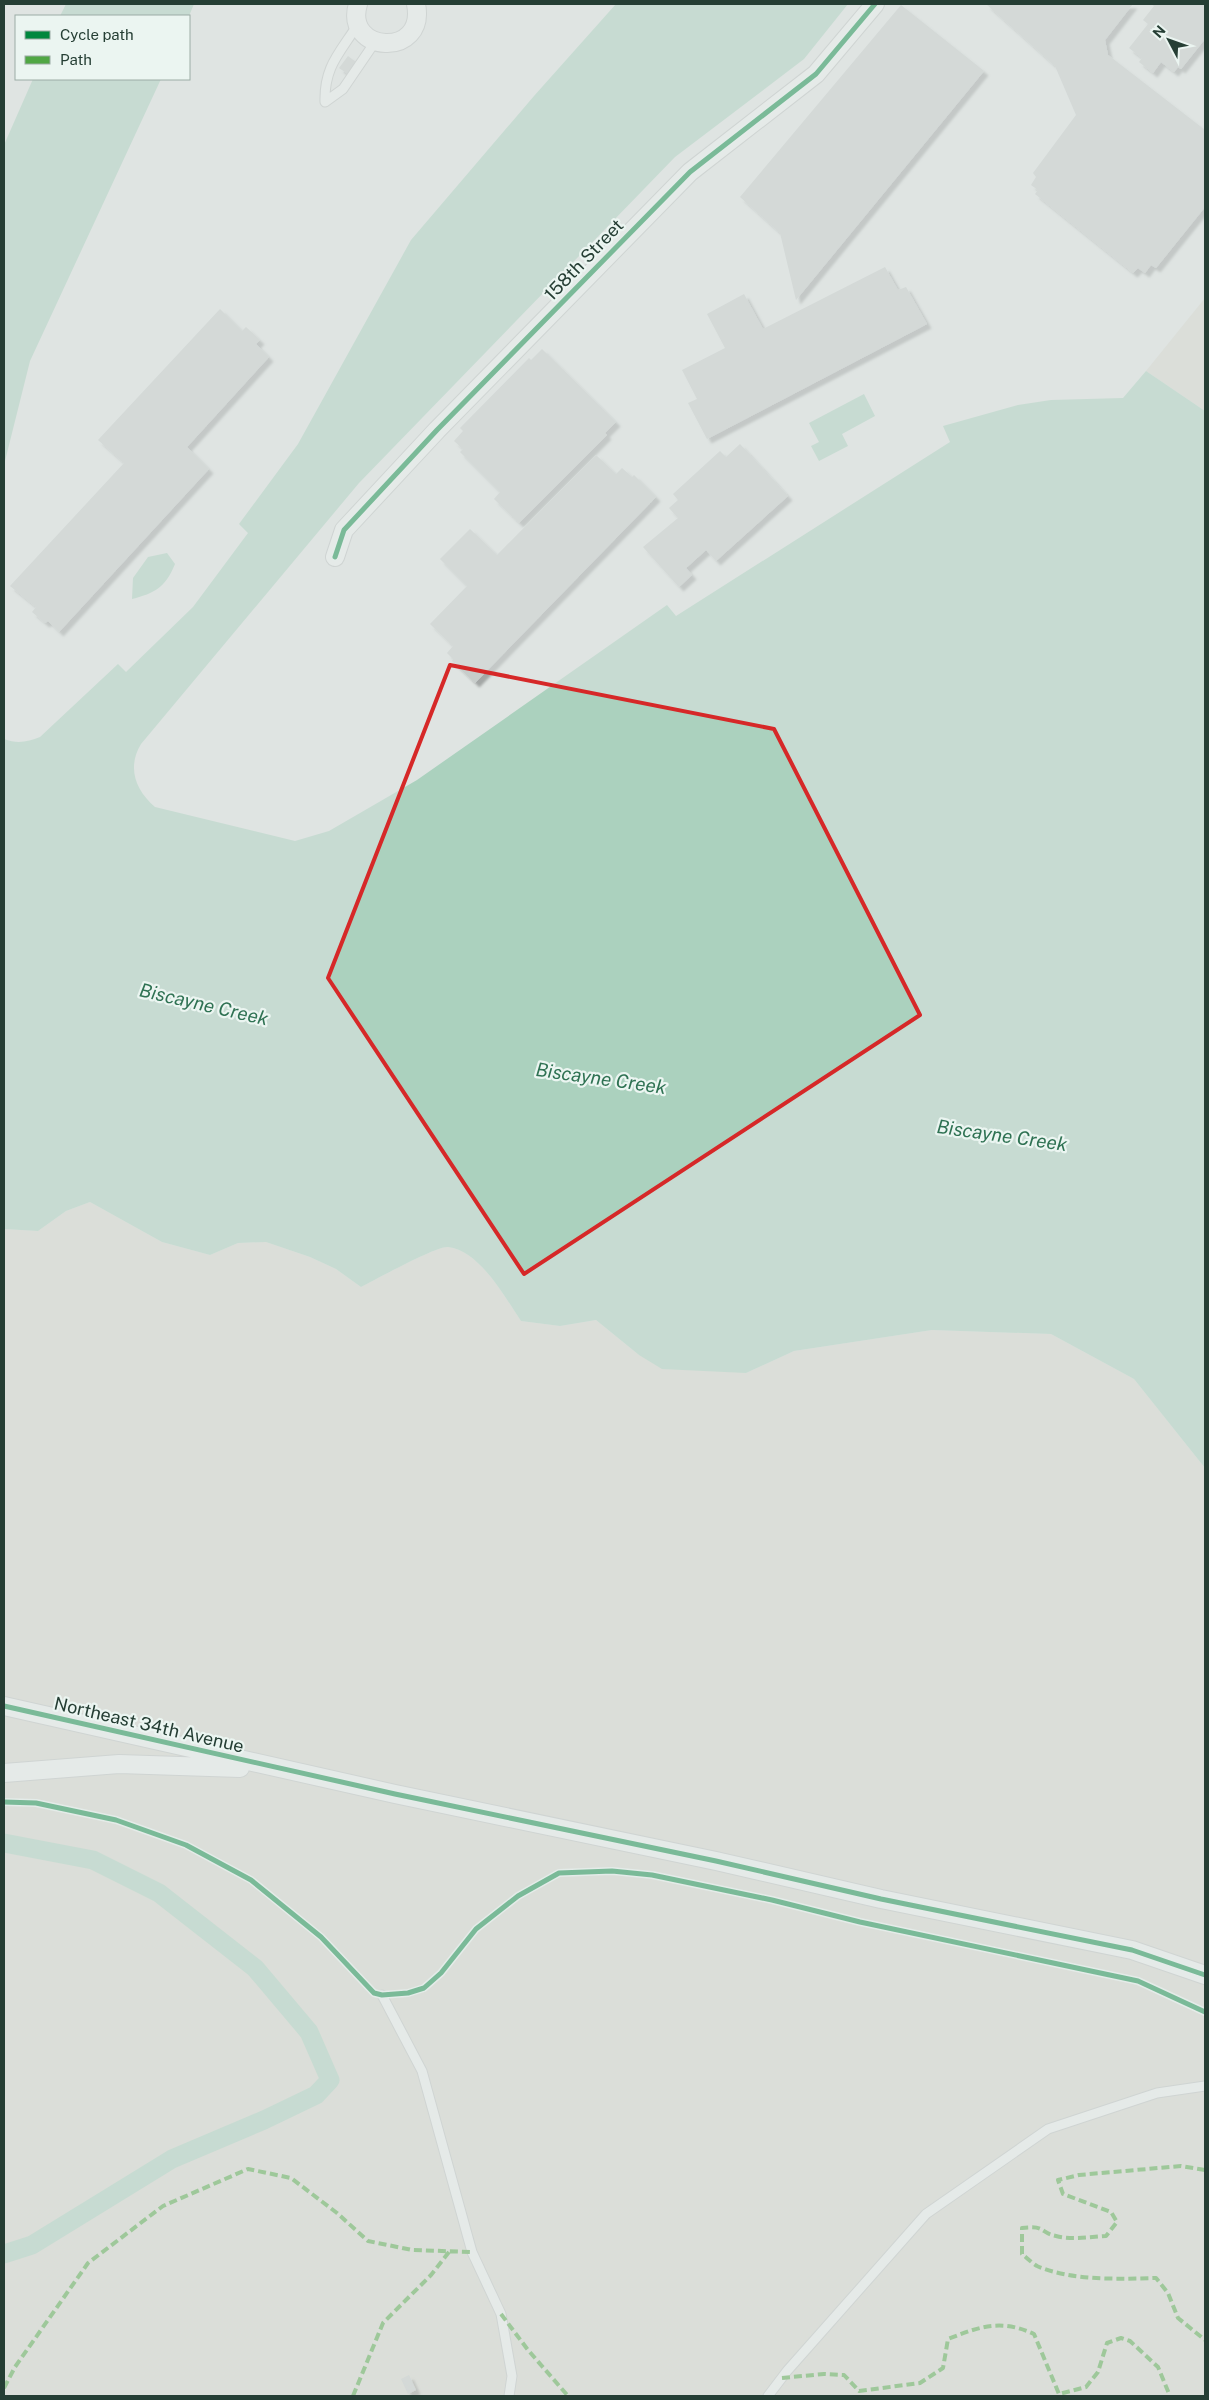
<svg xmlns="http://www.w3.org/2000/svg" width="1209" height="2400" font-family="'Public Sans',sans-serif">
<style>
.green{fill:#d7d7ce}
.water{fill:#abd1be}
.lines{fill:none;stroke-linecap:round;stroke-linejoin:round}
.canal{stroke:#abd1be;stroke-width:19}
.building{fill:#c7ccca;filter:url(#shadow)}
.lane-casing{stroke:#bdc2c0;stroke-width:11}
.street-casing{stroke:#bdc2c0;stroke-width:20}
.lane{stroke:#eef1f0;stroke-width:9}
.street{stroke:#eef1f0;stroke-width:18}
.quiet{stroke:#50a744;stroke-width:4;stroke-dasharray:8 4;stroke-linecap:butt}
.cycleway-casing{stroke:#ebf5f1;stroke-width:8}
.cycleway{stroke:#00873e;stroke-width:5}
.marked{fill:none;stroke:#d62828;stroke-width:4;stroke-linejoin:round}
.labels{text-anchor:middle;stroke-width:4.5;stroke-linejoin:round;paint-order:stroke}
.street-label{font-size:18px;fill:#253e34;stroke:#ebf5f1}
.water-label{font-size:19px;font-style:italic;fill:#2f7253;stroke:#ebf5f1}
</style>
<defs>
<filter id="shadow"><feDropShadow dx="4.5" dy="4.5" stdDeviation="1" flood-color="#0004"/></filter>
</defs>
<rect width="100%" height="100%" fill="#dfe4e2"/>
<path class="green" d="M 1205,298 L 1205,411 L 1146,371 Z
M 90,1202 L 162,1242 L 210,1255 L 238,1243 L 266,1242 L 310,1257 L 336,1269 L 361,1287 C 375,1280 436,1246 448,1247 C 480,1251 504,1296 521,1321 L 560,1326 L 596,1320 L 639,1355 L 746,1373 L 794,1351 L 932,1330 L 1051,1334 L 1134,1379 L 1205,1468 L 1205,2396 L 4,2396 L 4,1229 L 38,1231 L 66,1211 Z"/>
<path class="water" d="M 66,4 L 194,4 L 189,16 L 60,16 Z
M 616,4 L 848,4 L 804,59 L 675,157 L 359,483 L 141,744 C 127,767 135,790 155,807 L 295,841 L 329,831 L 417,780 L 667,605 L 676,616 L 950,442 L 943,426 L 1018,405 L 1051,400 L 1123,398 L 1146,371 L 1205,411 L 1205,1468 L 1134,1379 L 1051,1334 L 932,1330 L 794,1351 L 746,1373 L 662,1369 L 639,1355 L 596,1320 L 560,1326 L 521,1321 C 504,1296 480,1251 448,1247 C 436,1246 375,1280 361,1287 L 336,1269 L 310,1257 L 266,1242 L 238,1243 L 210,1255 L 162,1242 L 90,1202 L 66,1211 L 38,1231 L 4,1229 L 4,739 C 17,744 28,742 40,737 L 118,664 L 126,672 L 193,607 L 248,533 L 239,524 L 298,444 L 411,240 L 534,96 Z
M 33,79 L 161,79 L 30,361 L 4,465 L 4,145 Z
M 864,394 L 875,416 L 842,434 L 848,446 L 819,461 L 811,446 L 819,442 L 809,423 Z
M 167,553 L 175,564 C 165,588 155,593 132,599 L 133,578 L 148,557 Z"/>
<g class="lines">
<path class="canal" d="M 4,1843 L 93,1860 L 159,1893 L 255,1968 L 309,2032 L 330,2080 L 316,2095 L 264,2120 L 172,2159 L 32,2245 L 4,2254"/>
</g>
<path class="building" d="M 986,4 L 1133,4 L 1105,40 L 1108,55 L 1205,130 L 1205,207 L 1156,268 L 1151,265 L 1145,273 L 1138,268 L 1133,273 L 1035,194 L 1038,190 L 1031,185 L 1036,177 L 1033,173 L 1076,115 L 1055,66 Z
M 1151,4 L 1205,4 L 1205,39 L 1181,69 L 1178,67 L 1174,72 L 1161,62 L 1153,73 L 1139,62 L 1142,58 L 1129,48 L 1148,24 L 1143,20 L 1154,6 Z
M 901,5 L 984,71 L 796,300 L 780,233 L 740,197 Z
M 348,56 L 356,62 L 348,74 L 339,68 Z
M 885,267 L 898,290 L 906,287 L 927,324 L 707,439 L 688,403 L 697,399 L 682,370 L 725,348 L 707,314 L 744,294 L 763,329 Z
M 220,309 L 242,331 L 246,327 L 260,340 L 256,344 L 269,357 L 187,447 L 209,469 L 59,632 L 48,621 L 45,623 L 32,612 L 36,607 L 10,586 L 124,463 L 98,440 Z
M 542,349 L 616,422 L 605,433 L 607,435 L 519,523 L 494,499 L 500,492 L 460,452 L 463,449 L 454,441 L 463,431 L 460,428 L 529,358 L 531,360 Z
M 740,444 L 788,496 L 716,561 L 706,550 L 686,568 L 692,575 L 679,587 L 643,547 L 678,518 L 669,508 L 678,500 L 673,494 L 720,451 L 726,457 Z
M 596,455 L 616,474 L 622,468 L 632,477 L 634,475 L 656,497 L 475,683 L 452,661 L 453,659 L 447,653 L 453,646 L 430,624 L 467,586 L 440,559 L 470,529 L 497,555 Z
M 409,2375 L 416,2390 L 408,2394 L 401,2379 Z"/>
<g class="lines">
<defs>
<path id="lane" d="M 358,24 C 340,53 324,66 325,102 L 343,89 L 375,42
M 382,1995 L 422,2071 L 472,2252 L 501,2314 L 512,2376 L 509,2396
M 768,2396 L 787,2371 L 926,2214 L 1048,2129 L 1157,2093 L 1205,2086"/>
<path id="street" d="M 358,4 C 343,53 427,59 416,4
M 335,557 L 344,530 L 437,430 L 690,172 L 816,74 L 875,4
M 4,1706 L 395,1794 L 716,1861 L 881,1899 L 1132,1950 L 1205,1975
M 4,1773 L 119,1764 L 240,1768"/>
</defs>
<use href="#lane" class="lane-casing"/>
<use href="#street" class="street-casing"/>
<use href="#lane" class="lane"/>
<use href="#street" class="street"/>
<path class="quiet" d="M 1205,2170 L 1181,2166 L 1079,2175 L 1058,2180 L 1063,2194 L 1111,2212 L 1117,2222 L 1106,2236 C 1089,2237 1072,2240 1056,2236 C 1040,2233 1046,2225 1022,2228 L 1022,2254 C 1027,2258 1032,2263 1037,2266 C 1071,2281 1120,2279 1156,2278 L 1168,2293 L 1178,2318 L 1205,2340
M 501,2314 L 528,2350 L 568,2396
M 782,2378 L 824,2374 L 844,2375 L 859,2391 L 920,2383 L 943,2368 L 948,2339 C 981,2326 1001,2319 1034,2334 L 1059,2394 L 1086,2387 L 1098,2372 L 1107,2343 L 1121,2338 L 1130,2341 L 1158,2367 L 1170,2396
M 4,2388 L 15,2367 L 88,2263 L 163,2206 L 248,2169 L 291,2178 L 337,2213 L 368,2241 L 412,2250 L 472,2252
M 353,2396 L 383,2323 L 431,2275 L 449,2252"/>
<defs>
<path id="cycleway" d="M 335,557 L 344,530 L 437,430 L 690,172 L 816,74 L 875,4
M 4,1706 L 395,1794 L 716,1861 L 881,1899 L 1132,1950 L 1205,1975
M 4,1802 L 36,1803 L 116,1820 L 186,1845 L 251,1880 L 321,1937 L 374,1993 L 382,1995 L 408,1993 L 424,1988 L 441,1973 L 476,1929 L 518,1896 L 559,1873 L 612,1871 L 652,1875 L 772,1900 L 860,1922 L 1138,1981 L 1205,2012"/>
</defs>
<use href="#cycleway" class="cycleway-casing"/>
<use href="#cycleway" class="cycleway"/>
</g>
<path d="M0 0H1209V2400H0ZM 450,665 L 774,729 L 920,1015 L 524,1274 L 328,978 Z" fill="#dfe4e2" fill-opacity=".55" fill-rule="evenodd"/>
<path class="marked" d="M 450,665 L 774,729 L 920,1015 L 524,1274 L 328,978 Z"/>
<g class="labels">
<g class="street-label">
<text transform="translate(584 260) rotate(-46)" y="6">158th Street</text>
<text transform="translate(149 1725) rotate(13)" y="6">Northeast 34th Avenue</text>
</g>
<g class="water-label">
<text transform="translate(204 1004) rotate(13)" y="7">Biscayne Creek</text>
<text transform="translate(601 1078) rotate(8)" y="7">Biscayne Creek</text>
<text transform="translate(1002 1135) rotate(8)" y="7">Biscayne Creek</text>
</g>
</g>
<rect width="1209" height="2400" fill="none" stroke="#253e34" stroke-width="10"/>
<rect x="15" y="15" width="175" height="65" fill="#ebf5f1" stroke="#9caca5"/>
<rect x="25" y="31" width="25" height="8" fill="#00873e" stroke="#9caca5"/>
<text x="60" y="40" font-size="15" fill="#253e34">Cycle path</text>
<rect x="25" y="56" width="25" height="8" fill="#50a744" stroke="#9caca5"/>
<text x="60" y="65" font-size="15" fill="#253e34">Path</text>
<g transform="translate(1169 40) rotate(311)" stroke="#ebf5f1" stroke-width="4" paint-order="stroke">
<path d="M0-4L9 19L0 12L-9 19Z" fill="#253e34"/>
<text y="-8" font-size="14" font-weight="bold" text-anchor="middle" fill="#253e34">N</text>
</g>
</svg>
